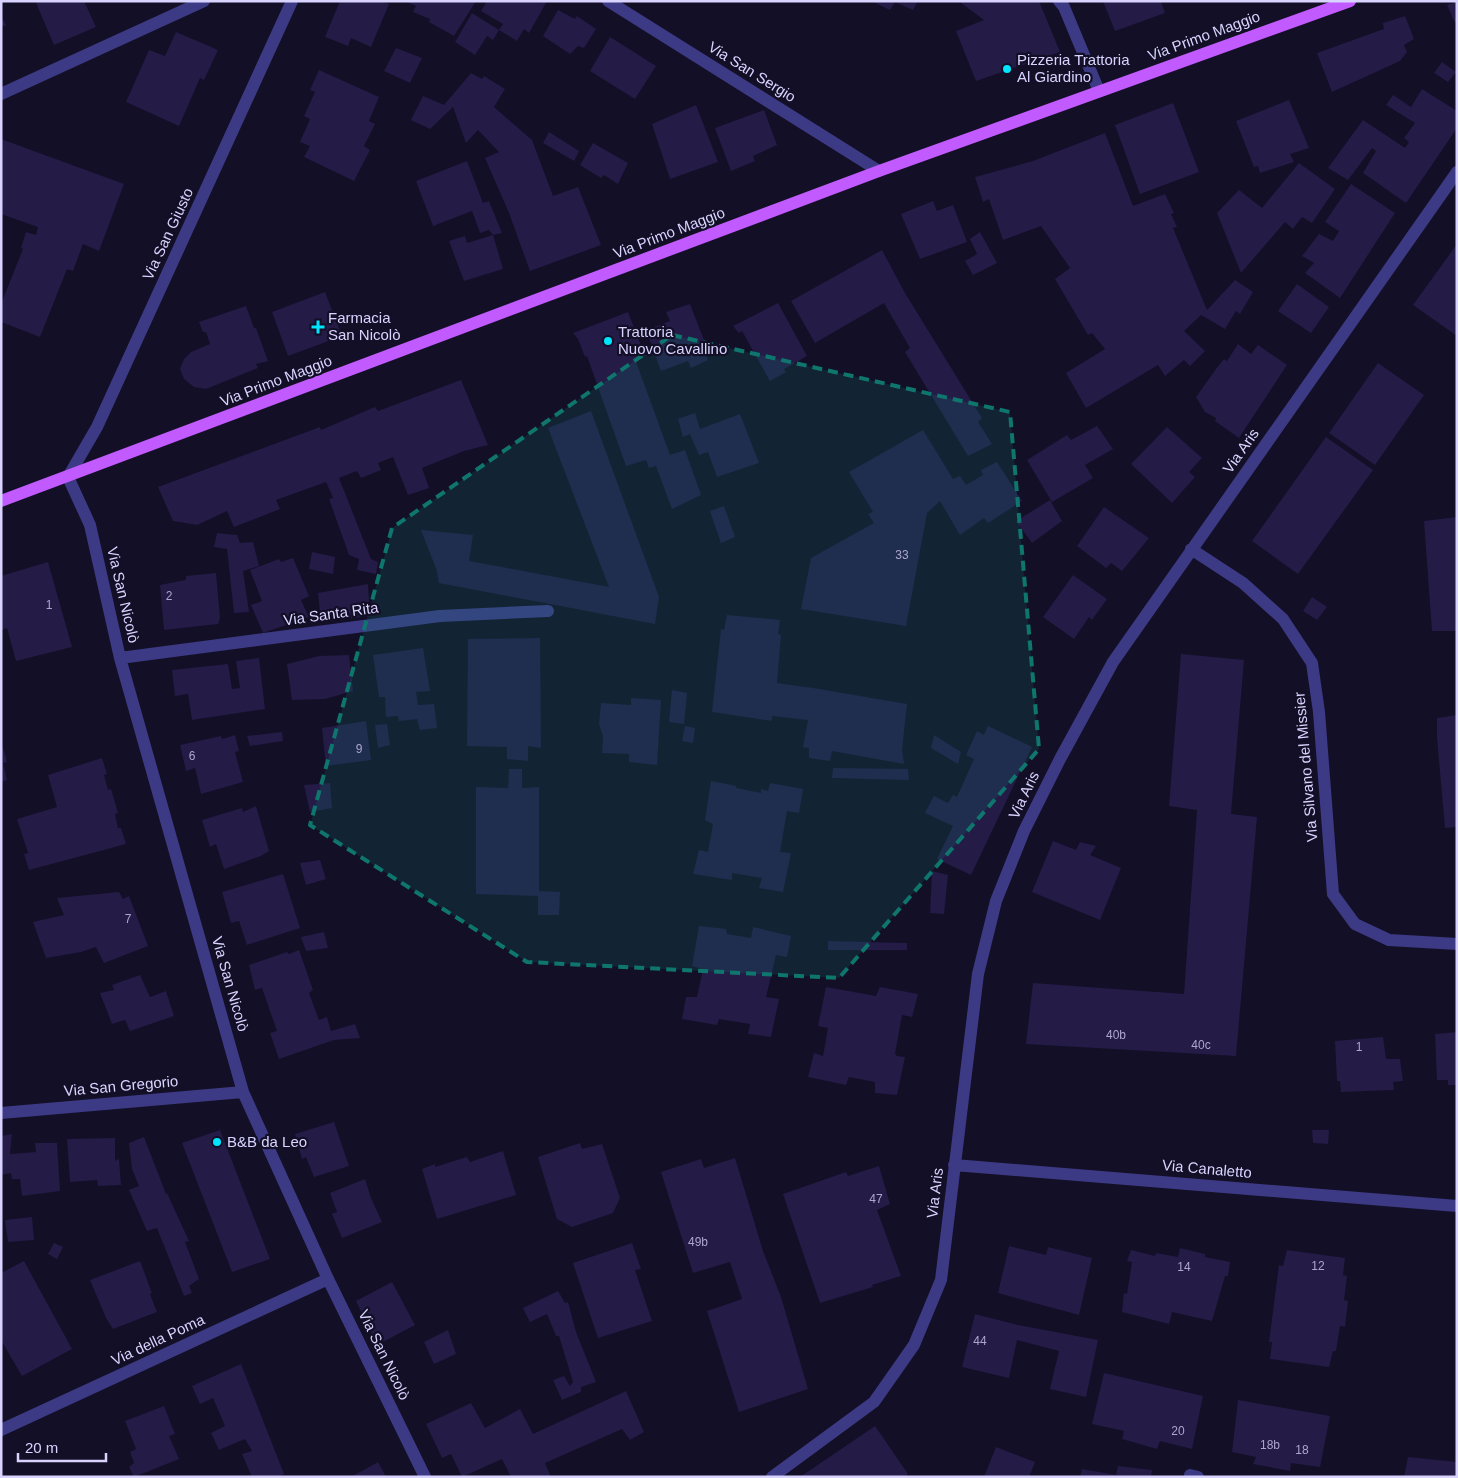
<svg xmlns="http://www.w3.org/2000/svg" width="1458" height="1478" font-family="Arial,sans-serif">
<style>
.building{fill:#241b47}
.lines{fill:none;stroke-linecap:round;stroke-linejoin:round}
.minor{stroke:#3d3a85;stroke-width:12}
.tertiary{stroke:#3d3a85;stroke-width:12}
.primary{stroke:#c25bff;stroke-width:12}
.marked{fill:#0f766e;fill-opacity:0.2;stroke:#0f766e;stroke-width:4;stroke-dasharray:10 6;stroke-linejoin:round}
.poi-dot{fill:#00e5ff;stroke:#130f26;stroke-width:2}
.labels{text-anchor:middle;stroke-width:4.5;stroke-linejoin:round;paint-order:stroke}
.number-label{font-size:12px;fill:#aca6d1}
.street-label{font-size:15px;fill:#d9d4ff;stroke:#130f26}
.poi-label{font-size:15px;fill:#d9d4ff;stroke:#130f26;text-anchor:start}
</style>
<rect width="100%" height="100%" fill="#130f26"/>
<path class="building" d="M 40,1 L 84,1 L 96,27 L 54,45 L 36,3 Z
M 340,1 L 382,1 L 389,4 L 371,47 L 351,38 L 348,46 L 325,37 Z
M 405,1 L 476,1 L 454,36 L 429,22 L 430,19 L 413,12 L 416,6 Z
M 487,1 L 547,1 L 529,33 L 524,29 L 517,41 L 499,30 L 503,24 L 481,11 Z
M 871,1 L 918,1 L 913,10 L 895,2 L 890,10 Z
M 963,1 L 1039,1 L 1060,52 L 976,81 L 956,31 L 984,20 L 961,3 Z
M 1103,1 L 1161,1 L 1165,13 L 1115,31 Z
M 1457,2 L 1457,24 L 1454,21 L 1447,5 Z
M 558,10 L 575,19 L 577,16 L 596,29 L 584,48 L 578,46 L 570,54 L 543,36 Z
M 472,13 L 499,30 L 493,40 L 487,36 L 475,55 L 455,42 Z
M 1,16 L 6,25 L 1,27 Z
M 1405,16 L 1414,39 L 1404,45 L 1407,52 L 1400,61 L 1332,92 L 1317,53 L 1384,29 L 1383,23 Z
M 176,32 L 218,50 L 204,80 L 200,78 L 179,126 L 126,102 L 149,50 L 165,56 Z
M 610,37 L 656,66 L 635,99 L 590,71 Z
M 396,48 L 422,58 L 410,83 L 384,71 Z
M 1442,62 L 1456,72 L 1448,82 L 1434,73 Z
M 319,70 L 379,97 L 369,121 L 375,124 L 364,146 L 370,150 L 354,181 L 304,157 L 310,146 L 300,142 L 310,119 L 304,116 L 315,92 L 310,90 Z
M 471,73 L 482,79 L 484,76 L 505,89 L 494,107 L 532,140 L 553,196 L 578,187 L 601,245 L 530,271 L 509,213 L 485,158 L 499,152 L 478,130 L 466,143 L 453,107 L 430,129 L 411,120 L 423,96 L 444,105 Z
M 1422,89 L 1457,111 L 1457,128 L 1406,203 L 1363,173 L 1376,151 L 1372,148 L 1348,180 L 1328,168 L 1363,120 L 1405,148 L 1409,142 L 1404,138 L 1415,123 L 1386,105 L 1393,95 L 1411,107 Z
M 1289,100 L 1309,148 L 1290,154 L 1294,162 L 1260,173 L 1258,166 L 1254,167 L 1236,121 Z
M 1173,103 L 1199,172 L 1140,194 L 1115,125 Z
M 696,105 L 718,162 L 670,179 L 652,124 Z
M 764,110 L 777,145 L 753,156 L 755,161 L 731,171 L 715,128 Z
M 549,132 L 579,151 L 574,161 L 543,143 Z
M 1105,133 L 1133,206 L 1165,194 L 1174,213 L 1171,214 L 1177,227 L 1173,228 L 1207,310 L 1235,280 L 1253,292 L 1240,314 L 1236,311 L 1225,329 L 1201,315 L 1184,331 L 1205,351 L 1190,366 L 1184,360 L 1165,376 L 1158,365 L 1086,408 L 1066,373 L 1105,349 L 1092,333 L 1088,335 L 1055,279 L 1070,268 L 1041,226 L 1003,240 L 989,199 L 983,202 L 975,177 L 1033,161 Z
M 1,139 L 124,184 L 99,251 L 83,244 L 73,271 L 67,269 L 40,337 L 1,322 L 1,304 L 23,249 L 21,248 L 26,232 L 36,235 L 38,227 L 1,214 Z
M 593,143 L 628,163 L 618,184 L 604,175 L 601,178 L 580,165 Z
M 467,161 L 483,203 L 489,201 L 502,233 L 493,235 L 489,230 L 480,233 L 472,211 L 433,226 L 416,181 Z
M 1299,163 L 1335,189 L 1312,223 L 1302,217 L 1293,229 L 1285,222 L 1241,273 L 1217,213 L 1239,190 L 1262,208 Z
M 1351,184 L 1395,213 L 1340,298 L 1305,273 L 1314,263 L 1302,256 L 1319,234 L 1333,241 L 1339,231 L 1325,222 Z
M 933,201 L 937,211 L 953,205 L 967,242 L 920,259 L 901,214 Z
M 980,232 L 997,263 L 973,275 L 965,261 L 977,254 L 970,239 Z
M 493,235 L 503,269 L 464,281 L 449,241 L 465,236 L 467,243 Z
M 1457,244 L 1457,336 L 1413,305 Z
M 882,250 L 905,293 L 982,418 L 978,422 L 992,444 L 968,456 L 905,352 L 910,348 L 884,303 L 815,343 L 791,301 Z
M 1297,284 L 1329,307 L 1311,333 L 1278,311 Z
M 325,292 L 342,336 L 288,356 L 272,312 Z
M 778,303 L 807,356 L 784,369 L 786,372 L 770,381 L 742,331 L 739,333 L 733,326 Z
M 690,304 L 709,353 L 706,355 L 708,360 L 691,368 L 688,361 L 661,371 L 646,330 L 670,321 L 666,312 Z
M 246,306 L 254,328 L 256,328 L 268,361 L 256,364 L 258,368 L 206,389 L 194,387 L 184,379 L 180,369 L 184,359 L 191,352 L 210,344 L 206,332 L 203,332 L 199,322 Z
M 628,312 L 645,356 L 635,359 L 670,455 L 685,450 L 701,495 L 672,509 L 656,466 L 649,468 L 646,460 L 626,466 L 587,356 L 585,357 L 578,339 L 573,333 Z
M 1238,344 L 1251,354 L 1258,345 L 1287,365 L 1239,438 L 1215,421 L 1216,418 L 1205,412 L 1196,397 L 1216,369 L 1224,359 L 1227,361 Z
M 1378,363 L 1424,395 L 1375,465 L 1329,433 Z
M 461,380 L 488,445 L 464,451 L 422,468 L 429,488 L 408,495 L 393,457 L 378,463 L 381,470 L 361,478 L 357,471 L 339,478 L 371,559 L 378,562 L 376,574 L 357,570 L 359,559 L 349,555 L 329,499 L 333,498 L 326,482 L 276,500 L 280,509 L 234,527 L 227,511 L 197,525 L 173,521 L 158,487 L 320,427 L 321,430 L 375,407 L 378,411 Z
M 591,411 L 659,597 L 655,624 L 439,583 L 437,571 L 421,530 L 473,535 L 469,561 L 609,587 L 548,428 Z
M 695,413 L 700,429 L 740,414 L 759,463 L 717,477 L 708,452 L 699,455 L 690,434 L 683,437 L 678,419 Z
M 1097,426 L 1113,449 L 1085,465 L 1093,478 L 1052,502 L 1027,460 L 1067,435 L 1071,440 Z
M 1167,427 L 1202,458 L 1189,472 L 1195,477 L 1172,503 L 1131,464 Z
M 923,430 L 953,479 L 960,476 L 966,485 L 983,475 L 981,470 L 997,462 L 1022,501 L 988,523 L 984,518 L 960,535 L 940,501 L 927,513 L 906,626 L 801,609 L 811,558 L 874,523 L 868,514 L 873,512 L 849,472 Z
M 1326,437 L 1373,470 L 1298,574 L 1252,541 Z
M 1050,500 L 1062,521 L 1032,543 L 1016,521 Z
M 724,506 L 735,537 L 721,543 L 710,511 Z
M 1104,507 L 1149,538 L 1122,571 L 1111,563 L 1106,568 L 1077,546 Z
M 1457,517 L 1457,631 L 1432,631 L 1424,521 Z
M 217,533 L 237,535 L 240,543 L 253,542 L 259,566 L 243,571 L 249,612 L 234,613 L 227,549 L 214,547 Z
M 312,552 L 335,557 L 333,574 L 309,569 Z
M 293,558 L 309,596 L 301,600 L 309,617 L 263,633 L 251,605 L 262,601 L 250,570 L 279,559 L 281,562 Z
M 48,562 L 72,647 L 16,661 L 7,628 L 1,630 L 1,576 Z
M 216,573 L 220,618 L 218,624 L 164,630 L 160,585 L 186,580 L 186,576 Z
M 1073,575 L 1107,599 L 1092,620 L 1089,617 L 1074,639 L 1043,617 Z
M 368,584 L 370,616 L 321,622 L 318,593 Z
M 1312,597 L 1327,607 L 1317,620 L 1303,611 Z
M 727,615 L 780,620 L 778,634 L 781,635 L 777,683 L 813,688 L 907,704 L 902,750 L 904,764 L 832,751 L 830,761 L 809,758 L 809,748 L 803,747 L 808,720 L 772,716 L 772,721 L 712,712 L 721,629 L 724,630 Z
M 540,638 L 541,748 L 528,746 L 528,761 L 507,759 L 507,747 L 467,746 L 468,639 Z
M 423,648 L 430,691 L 416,692 L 418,705 L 434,704 L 437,728 L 420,730 L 417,719 L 399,721 L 398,716 L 386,717 L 385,697 L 379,697 L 373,655 Z
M 1181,654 L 1244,660 L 1231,814 L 1257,817 L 1236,1056 L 1026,1044 L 1033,983 L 1184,994 L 1197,810 L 1169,806 Z
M 349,655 L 353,691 L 325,699 L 292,700 L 287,664 L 319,656 Z
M 259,658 L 265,709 L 192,720 L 188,694 L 175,696 L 172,670 L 228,664 L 232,689 L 240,688 L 236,661 Z
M 672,690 L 687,693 L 684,724 L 669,722 Z
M 631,698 L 661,700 L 657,765 L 629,762 L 629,754 L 602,753 L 603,736 L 599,724 L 601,703 L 631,705 Z
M 1457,715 L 1457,827 L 1445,828 L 1437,738 L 1437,718 Z
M 366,721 L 371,760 L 326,766 L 322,728 Z
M 387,724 L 390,745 L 378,748 L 375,725 Z
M 685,726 L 695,728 L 693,743 L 682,741 Z
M 988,726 L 1032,747 L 971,875 L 937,859 L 953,826 L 925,813 L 934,796 L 948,803 L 953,795 L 957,797 L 974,759 L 966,755 L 977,731 L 984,735 Z
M 282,732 L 283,741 L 250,746 L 247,736 Z
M 235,735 L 239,751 L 235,752 L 243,782 L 201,794 L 195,768 L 186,771 L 180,745 L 221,736 L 222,739 Z
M 934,735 L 961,752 L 958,764 L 931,748 Z
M 2,744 L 7,762 L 3,763 L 7,780 L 1,782 Z
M 102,758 L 107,774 L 104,775 L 108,790 L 111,789 L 118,813 L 115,814 L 118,828 L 121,828 L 126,844 L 29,870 L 24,854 L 28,853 L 17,819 L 57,807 L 48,775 Z
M 833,768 L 908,769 L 909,780 L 832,778 Z
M 509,769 L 522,769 L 522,788 L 539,787 L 539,891 L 560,892 L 559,915 L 538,915 L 538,896 L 476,894 L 476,787 L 508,788 Z
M 711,781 L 736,786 L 736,788 L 761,793 L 761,789 L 768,791 L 770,783 L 803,789 L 799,813 L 787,811 L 780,852 L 791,853 L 783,892 L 759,888 L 762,878 L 732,873 L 732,880 L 693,874 L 699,850 L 708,852 L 713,824 L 705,820 Z
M 330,783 L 332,808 L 310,812 L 304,785 Z
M 256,806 L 269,851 L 261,856 L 224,869 L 216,844 L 210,847 L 202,820 L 242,808 L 243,812 Z
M 1053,841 L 1076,850 L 1080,842 L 1096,846 L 1090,855 L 1121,868 L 1100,920 L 1032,892 Z
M 320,860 L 326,879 L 306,885 L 300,863 Z
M 932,871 L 948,875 L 944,914 L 930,913 Z
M 283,874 L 300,928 L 247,945 L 239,921 L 231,923 L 222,892 Z
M 119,892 L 123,899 L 129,896 L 148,946 L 104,963 L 96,947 L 81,952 L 46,958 L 33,922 L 64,915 L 57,898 Z
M 699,926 L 726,929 L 727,934 L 751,938 L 753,927 L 791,936 L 787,957 L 776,955 L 766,997 L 779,999 L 771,1037 L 748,1034 L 750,1024 L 719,1019 L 717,1025 L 682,1019 L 686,997 L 697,997 L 703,969 L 692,966 Z
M 324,932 L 328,948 L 306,951 L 301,937 Z
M 828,941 L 907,943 L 907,950 L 828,950 Z
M 299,950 L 313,990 L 309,993 L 319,1020 L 327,1017 L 331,1031 L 355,1024 L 360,1038 L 334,1040 L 279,1059 L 270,1033 L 277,1031 L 262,988 L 255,990 L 249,965 L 287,952 L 289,954 Z
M 140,975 L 150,997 L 166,991 L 174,1016 L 130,1031 L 125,1020 L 112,1024 L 100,993 L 114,990 L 112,985 Z
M 826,987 L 876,996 L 880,987 L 918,994 L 912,1017 L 902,1015 L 895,1054 L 897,1056 L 905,1057 L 897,1095 L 875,1093 L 875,1082 L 849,1077 L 846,1085 L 808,1077 L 814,1053 L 823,1056 L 828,1028 L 818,1026 Z
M 1457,1032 L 1457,1085 L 1448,1085 L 1448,1080 L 1437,1080 L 1435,1034 Z
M 1383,1037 L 1386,1059 L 1400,1059 L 1403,1081 L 1393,1082 L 1394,1090 L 1341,1092 L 1340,1081 L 1337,1081 L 1335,1041 Z
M 334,1122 L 349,1166 L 314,1177 L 306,1157 L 302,1159 L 295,1134 Z
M 220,1130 L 270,1259 L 232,1272 L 182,1143 Z
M 1312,1130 L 1329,1130 L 1328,1144 L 1313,1143 Z
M 12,1134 L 10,1154 L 36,1152 L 35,1143 L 57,1143 L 60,1191 L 22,1196 L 20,1179 L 12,1179 L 11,1173 L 1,1175 L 1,1136 Z
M 144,1137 L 166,1194 L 167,1193 L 189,1241 L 185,1242 L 199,1279 L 189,1286 L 192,1293 L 184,1296 L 157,1228 L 147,1231 L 129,1190 L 139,1186 L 132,1169 L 129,1143 Z
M 115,1138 L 115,1161 L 119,1159 L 121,1185 L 98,1186 L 97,1180 L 70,1182 L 67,1139 Z
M 580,1143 L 582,1149 L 602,1144 L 620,1198 L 613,1213 L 572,1227 L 557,1219 L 538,1157 Z
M 503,1151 L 516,1195 L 437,1219 L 422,1169 L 435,1164 L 435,1167 L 467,1157 L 470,1162 Z
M 735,1158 L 763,1251 L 781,1297 L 808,1389 L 739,1412 L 707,1311 L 742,1299 L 730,1262 L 693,1273 L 661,1172 L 701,1159 L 704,1168 Z
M 879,1166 L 890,1204 L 877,1210 L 901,1276 L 872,1285 L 873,1287 L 820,1303 L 783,1194 L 846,1172 L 848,1176 Z
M 365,1179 L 371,1198 L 382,1222 L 342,1238 L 332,1214 L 337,1212 L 330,1193 Z
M 32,1217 L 34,1240 L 8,1242 L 5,1220 Z
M 54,1243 L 63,1247 L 57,1259 L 48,1254 Z
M 632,1243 L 641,1269 L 635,1270 L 652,1321 L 598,1338 L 573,1263 Z
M 1009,1246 L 1046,1255 L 1048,1247 L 1092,1258 L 1079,1315 L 998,1293 Z
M 1180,1248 L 1205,1254 L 1205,1257 L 1230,1262 L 1228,1276 L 1225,1276 L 1212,1321 L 1172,1312 L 1169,1324 L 1122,1312 L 1124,1293 L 1127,1294 L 1132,1262 L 1127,1261 L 1131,1250 L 1155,1256 L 1156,1253 L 1178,1257 Z
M 1287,1250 L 1345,1258 L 1343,1275 L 1347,1276 L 1344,1300 L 1348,1301 L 1345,1327 L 1340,1326 L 1336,1351 L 1333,1351 L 1329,1367 L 1270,1359 L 1272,1342 L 1269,1342 L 1279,1265 L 1283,1266 Z
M 24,1261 L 72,1349 L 22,1376 L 1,1340 L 1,1273 Z
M 140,1261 L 152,1293 L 150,1294 L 157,1312 L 113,1329 L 106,1318 L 90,1280 Z
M 392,1282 L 415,1325 L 377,1345 L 356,1301 Z
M 558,1291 L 565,1303 L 568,1302 L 576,1332 L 596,1382 L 581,1387 L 581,1392 L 562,1400 L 553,1380 L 564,1376 L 570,1386 L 573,1382 L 559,1336 L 556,1336 L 547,1314 L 530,1322 L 523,1308 Z
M 975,1314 L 1018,1325 L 1098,1340 L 1086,1397 L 1050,1389 L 1059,1351 L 1017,1340 L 1009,1378 L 962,1367 Z
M 448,1330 L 456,1354 L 434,1364 L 424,1342 Z
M 241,1364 L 284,1474 L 279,1477 L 252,1477 L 242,1454 L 252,1451 L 245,1439 L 219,1450 L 211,1433 L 225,1426 L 213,1398 L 200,1404 L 192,1386 Z
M 1104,1373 L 1203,1396 L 1192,1449 L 1160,1441 L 1157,1449 L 1122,1439 L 1124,1431 L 1092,1424 Z
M 626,1391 L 644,1432 L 630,1440 L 622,1429 L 545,1463 L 551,1477 L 511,1477 L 502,1459 L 462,1477 L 451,1454 L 442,1458 L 426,1424 L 471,1403 L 485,1428 L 520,1409 L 533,1434 Z
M 1238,1400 L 1330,1416 L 1320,1467 L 1291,1463 L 1290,1471 L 1253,1464 L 1256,1457 L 1232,1452 Z
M 164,1406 L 175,1434 L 169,1436 L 179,1459 L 134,1477 L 129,1467 L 134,1463 L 130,1452 L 136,1449 L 125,1421 Z
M 875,1426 L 908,1474 L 904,1477 L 800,1477 Z
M 996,1447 L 1035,1462 L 1029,1477 L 984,1477 Z
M 1408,1457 L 1457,1462 L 1457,1477 L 1404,1477 Z
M 378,1462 L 386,1477 L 351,1477 Z
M 1118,1466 L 1152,1470 L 1151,1477 L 1080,1477 L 1082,1469 L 1116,1475 Z"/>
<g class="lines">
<path class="minor" d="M 608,1 L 879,171
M 1059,1 L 1064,7 L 1099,91
M 1,94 L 204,1
M 68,477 L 90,525 L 120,658 L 243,1092 L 328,1279 L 425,1477
M 1191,549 L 1243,583 L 1283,619 L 1312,663 L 1319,712 L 1333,894 L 1355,924 L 1389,940 L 1457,944
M 120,658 L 440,616 L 548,611
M 1,1113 L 243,1092
M 954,1165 L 1457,1206
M 1,1430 L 328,1279
M 772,1477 L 874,1402 L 914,1345 L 941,1280 L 978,974 L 996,901 L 1024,831 L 1060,759 L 1113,662 L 1457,172
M 1190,1477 L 1190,1475 L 1198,1477"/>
<path class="tertiary" d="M 68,477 L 97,427 L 292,1"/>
<path class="primary" d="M 1,501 L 879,171 L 1350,1"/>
</g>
<path class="marked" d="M 672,335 L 1010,412 L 1039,749 L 839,978 L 527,962 L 310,825 L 392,528 Z"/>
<g class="poi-dot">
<circle cx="1007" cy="69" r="5"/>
<path d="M315.5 319.5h5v5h5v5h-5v5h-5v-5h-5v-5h5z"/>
<circle cx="608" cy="341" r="5"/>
<circle cx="217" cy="1142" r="5"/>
</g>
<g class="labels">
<g class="number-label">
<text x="902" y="559">33</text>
<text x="169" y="600">2</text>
<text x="49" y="609">1</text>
<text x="359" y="753">9</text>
<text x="192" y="760">6</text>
<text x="128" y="923">7</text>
<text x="1116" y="1039">40b</text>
<text x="1201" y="1049">40c</text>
<text x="1359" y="1051">1</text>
<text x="876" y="1203">47</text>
<text x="698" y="1246">49b</text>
<text x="1318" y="1270">12</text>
<text x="1184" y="1271">14</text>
<text x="980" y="1345">44</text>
<text x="1178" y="1435">20</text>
<text x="1270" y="1449">18b</text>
<text x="1302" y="1454">18</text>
</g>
<g class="street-label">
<text transform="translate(1204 36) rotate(-20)" y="5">Via Primo Maggio</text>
<text transform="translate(752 72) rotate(32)" y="5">Via San Sergio</text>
<text transform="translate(669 233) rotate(-21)" y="5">Via Primo Maggio</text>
<text transform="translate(168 234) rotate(-65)" y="5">Via San Giusto</text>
<text transform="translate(276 381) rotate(-21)" y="5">Via Primo Maggio</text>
<text transform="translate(1241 451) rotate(-55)" y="5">Via Aris</text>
<text transform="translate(123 595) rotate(77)" y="5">Via San Nicolò</text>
<text transform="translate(331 614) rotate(-8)" y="5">Via Santa Rita</text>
<text transform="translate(1306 767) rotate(-95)" y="5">Via Silvano del Missier</text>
<text transform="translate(1024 795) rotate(-64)" y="5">Via Aris</text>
<text transform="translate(230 984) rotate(74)" y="5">Via San Nicolò</text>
<text transform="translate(121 1086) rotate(-5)" y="5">Via San Gregorio</text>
<text transform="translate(1207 1169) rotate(5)" y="5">Via Canaletto</text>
<text transform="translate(935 1193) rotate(-83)" y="5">Via Aris</text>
<text transform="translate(158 1340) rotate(-25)" y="5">Via della Poma</text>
<text transform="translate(384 1355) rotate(64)" y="5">Via San Nicolò</text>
</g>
<g class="poi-label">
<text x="1017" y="65">Pizzeria Trattoria<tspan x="1017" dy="17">Al Giardino</tspan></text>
<text x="328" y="323">Farmacia<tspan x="328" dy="17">San Nicolò</tspan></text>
<text x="618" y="337">Trattoria<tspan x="618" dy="17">Nuovo Cavallino</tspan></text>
<text x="227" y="1147">B&amp;B da Leo</text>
</g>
</g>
<rect width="1458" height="1478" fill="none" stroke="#d9d4ff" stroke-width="5"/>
<path d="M18 1453v8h88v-8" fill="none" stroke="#d9d4ff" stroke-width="2.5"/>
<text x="25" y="1453" font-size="15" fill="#d9d4ff" stroke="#130f26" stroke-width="4" paint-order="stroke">20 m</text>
</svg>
